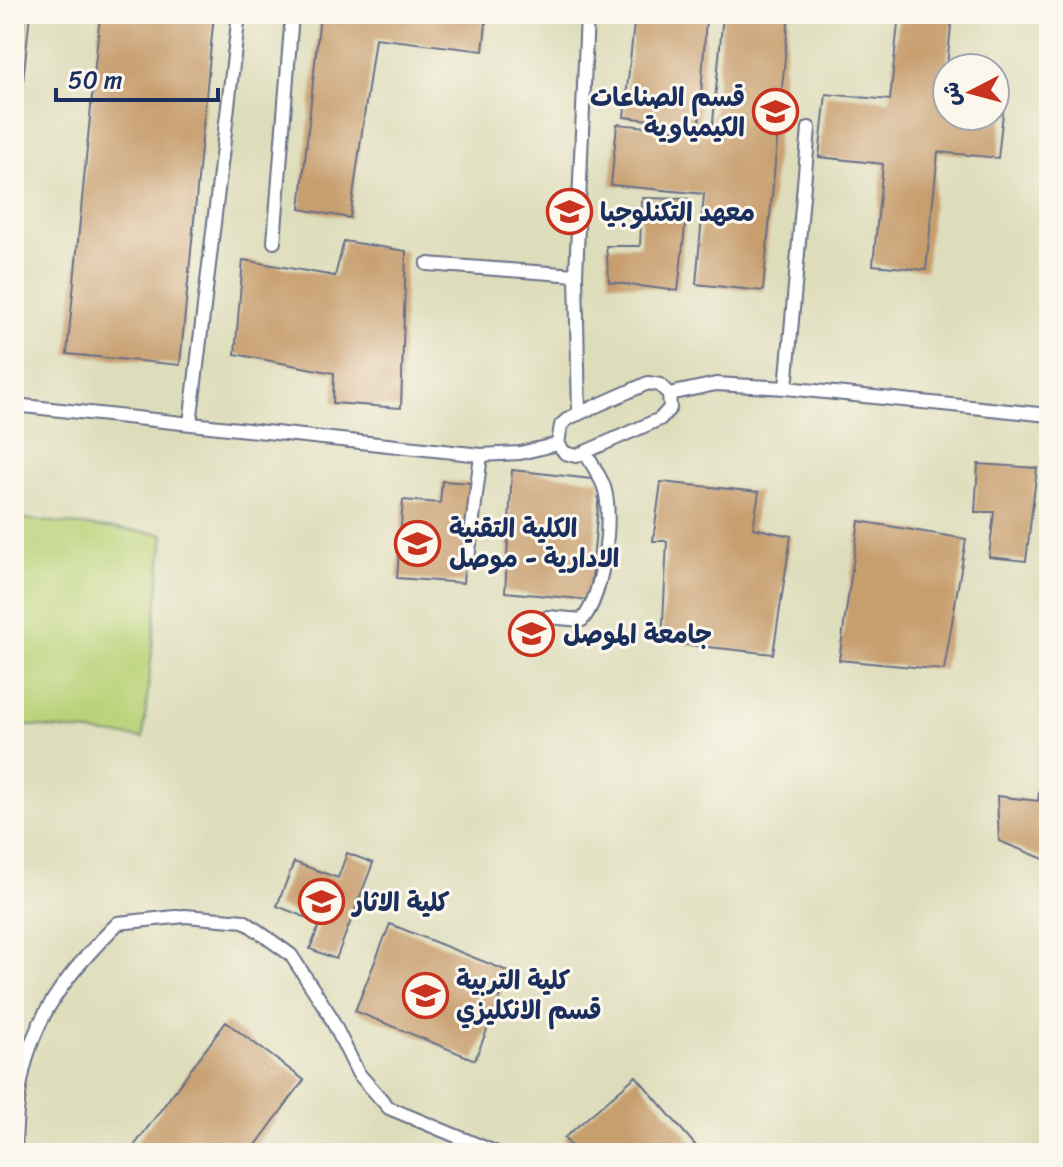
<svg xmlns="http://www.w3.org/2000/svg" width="1063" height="1167" font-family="Sriracha,'Playpen Sans Arabic',sans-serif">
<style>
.built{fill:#deddbb;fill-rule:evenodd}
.green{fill:#b9d278;stroke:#6a806b;stroke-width:2}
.building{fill:#c79e6e}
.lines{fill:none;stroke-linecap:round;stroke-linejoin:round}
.lane-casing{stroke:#687087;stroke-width:16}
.lane{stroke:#fff;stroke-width:12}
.labels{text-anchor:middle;stroke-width:6;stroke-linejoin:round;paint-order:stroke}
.poi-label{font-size:26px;font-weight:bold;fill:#1b2f5e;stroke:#fbf7ec;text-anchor:start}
</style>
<rect width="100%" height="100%" fill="#fbf7ec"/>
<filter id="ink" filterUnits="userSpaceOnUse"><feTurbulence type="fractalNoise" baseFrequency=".0125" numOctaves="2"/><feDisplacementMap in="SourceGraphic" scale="16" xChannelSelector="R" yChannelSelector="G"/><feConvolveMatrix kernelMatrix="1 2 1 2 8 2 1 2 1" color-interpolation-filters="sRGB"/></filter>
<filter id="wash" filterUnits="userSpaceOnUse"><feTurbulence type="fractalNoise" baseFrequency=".006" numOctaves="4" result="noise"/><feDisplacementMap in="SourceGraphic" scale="32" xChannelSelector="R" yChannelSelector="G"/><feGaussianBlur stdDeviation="1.8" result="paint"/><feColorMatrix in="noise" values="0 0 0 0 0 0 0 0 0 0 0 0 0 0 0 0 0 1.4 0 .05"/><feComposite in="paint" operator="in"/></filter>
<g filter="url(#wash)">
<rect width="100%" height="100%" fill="#f6e9d3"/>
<path class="built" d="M 14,14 L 1049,14 L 1049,1153 L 14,1153 ZM 947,68 L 995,68 L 995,116 L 947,116 Z"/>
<path class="green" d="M 14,518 L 164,534 L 143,738 L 14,724 Z"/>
<g id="blocks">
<path class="building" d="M 14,14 L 30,14 L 16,149 L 14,149 Z
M 100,14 L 214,14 L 180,365 L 67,354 Z
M 320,14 L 487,14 L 483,51 L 375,38 L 350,218 L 300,209 Z
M 635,14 L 706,19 L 699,126 L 624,117 Z
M 723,14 L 789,14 L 763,291 L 696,284 L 704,194 L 611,185 L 617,124 L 712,133 Z
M 899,14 L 952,14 L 945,89 L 947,116 L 995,116 L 995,94 L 1005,95 L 998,158 L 938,152 L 926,270 L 873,265 L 883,164 L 819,157 L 826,94 L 890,100 Z
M 642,198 L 688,199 L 678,291 L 609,282 L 606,246 L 640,246 Z
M 344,241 L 406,251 L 401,408 L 333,403 L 334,373 L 235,354 L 243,260 L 335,276 Z
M 978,464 L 1037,468 L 1026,561 L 989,557 L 994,512 L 975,512 Z
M 512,470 L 600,480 L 590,600 L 505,592 Z
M 442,481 L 471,483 L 463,583 L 397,578 L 403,500 L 440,503 Z
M 661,482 L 759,492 L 753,528 L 791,536 L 773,654 L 662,642 L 667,541 L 653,541 Z
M 859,521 L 966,539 L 944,670 L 839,660 Z
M 1047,737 L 1049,738 L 1049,861 L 999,841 L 997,796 L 1038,801 Z
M 347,853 L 373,863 L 336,959 L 310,949 L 320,923 L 277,906 L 294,862 L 338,878 Z
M 390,924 L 510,972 L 475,1060 L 355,1011 Z
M 226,1022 L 304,1080 L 250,1153 L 144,1153 L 134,1146 Z
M 636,1076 L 702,1153 L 577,1153 L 564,1138 Z"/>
</g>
</g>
<g filter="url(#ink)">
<use href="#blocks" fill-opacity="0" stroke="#687087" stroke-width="2"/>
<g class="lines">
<defs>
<path id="lane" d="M 274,242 L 292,14
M 427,264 L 576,275
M 648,383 L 660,385 L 669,394 L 670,408 L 660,419 L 576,456 L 565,453 L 558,444 L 561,425 L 569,418 Z
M 786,388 L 809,128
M 669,394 L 716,384 L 786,388 L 1049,415
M 14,405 L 481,455 L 520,453 L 558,444
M 579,414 L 576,275 L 587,14
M 190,424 L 239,14
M 468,559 L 481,455
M 548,617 L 582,620 C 603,597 614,516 604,487 C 600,476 592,464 586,454
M 15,1153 C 16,1045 43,998 118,923 L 185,916 L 244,921 L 291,955 L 328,1012 L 358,1073 L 389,1108 L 497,1153"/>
</defs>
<use href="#lane" class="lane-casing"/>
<use href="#lane" class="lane"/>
</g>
</g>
<defs>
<symbol id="school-ring" viewBox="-11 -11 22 22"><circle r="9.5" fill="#fbf7ec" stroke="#c8321e" stroke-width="1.5"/><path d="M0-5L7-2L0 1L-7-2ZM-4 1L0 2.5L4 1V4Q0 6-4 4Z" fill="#c8321e"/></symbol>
<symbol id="university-ring" viewBox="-11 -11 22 22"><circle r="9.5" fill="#fbf7ec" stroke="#c8321e" stroke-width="1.5"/><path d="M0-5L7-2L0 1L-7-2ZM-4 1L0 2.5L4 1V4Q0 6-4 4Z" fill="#c8321e"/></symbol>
</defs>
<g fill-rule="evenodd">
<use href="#school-ring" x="750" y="86" width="51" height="51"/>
<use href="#university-ring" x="544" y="186" width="51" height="51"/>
<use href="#university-ring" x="392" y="518" width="51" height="51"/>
<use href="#university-ring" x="506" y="608" width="51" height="51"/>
<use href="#university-ring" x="296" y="876" width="51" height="51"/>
<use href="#university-ring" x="400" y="970" width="51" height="51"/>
</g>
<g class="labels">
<g class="poi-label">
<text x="745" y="106" text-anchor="end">قسم الصناعات<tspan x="745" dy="30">الكيمياوية</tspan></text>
<text x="600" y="221">معهد التكنلوجيا</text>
<text x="449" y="537">الكلية التقنية<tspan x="449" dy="30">الادارية - موصل</tspan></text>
<text x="563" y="643">جامعة الموصل</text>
<text x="353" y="911">كلية الاثار</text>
<text x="456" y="989">كلية التربية<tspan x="456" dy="30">قسم الانكليزي</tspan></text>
</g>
</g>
<rect width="1063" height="1167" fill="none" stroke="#fbf7ec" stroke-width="48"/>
<g transform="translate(971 92) rotate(264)"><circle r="38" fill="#fbf7ec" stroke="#a1a7b3" stroke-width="2"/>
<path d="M0-6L14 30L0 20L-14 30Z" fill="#c8321e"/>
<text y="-12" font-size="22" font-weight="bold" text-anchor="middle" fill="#1b2f5e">ش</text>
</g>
<path d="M56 88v12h162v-12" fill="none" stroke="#1b2f5e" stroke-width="4"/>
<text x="68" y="88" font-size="24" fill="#1b2f5e" stroke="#fbf7ec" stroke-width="6" paint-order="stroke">50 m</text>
</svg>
